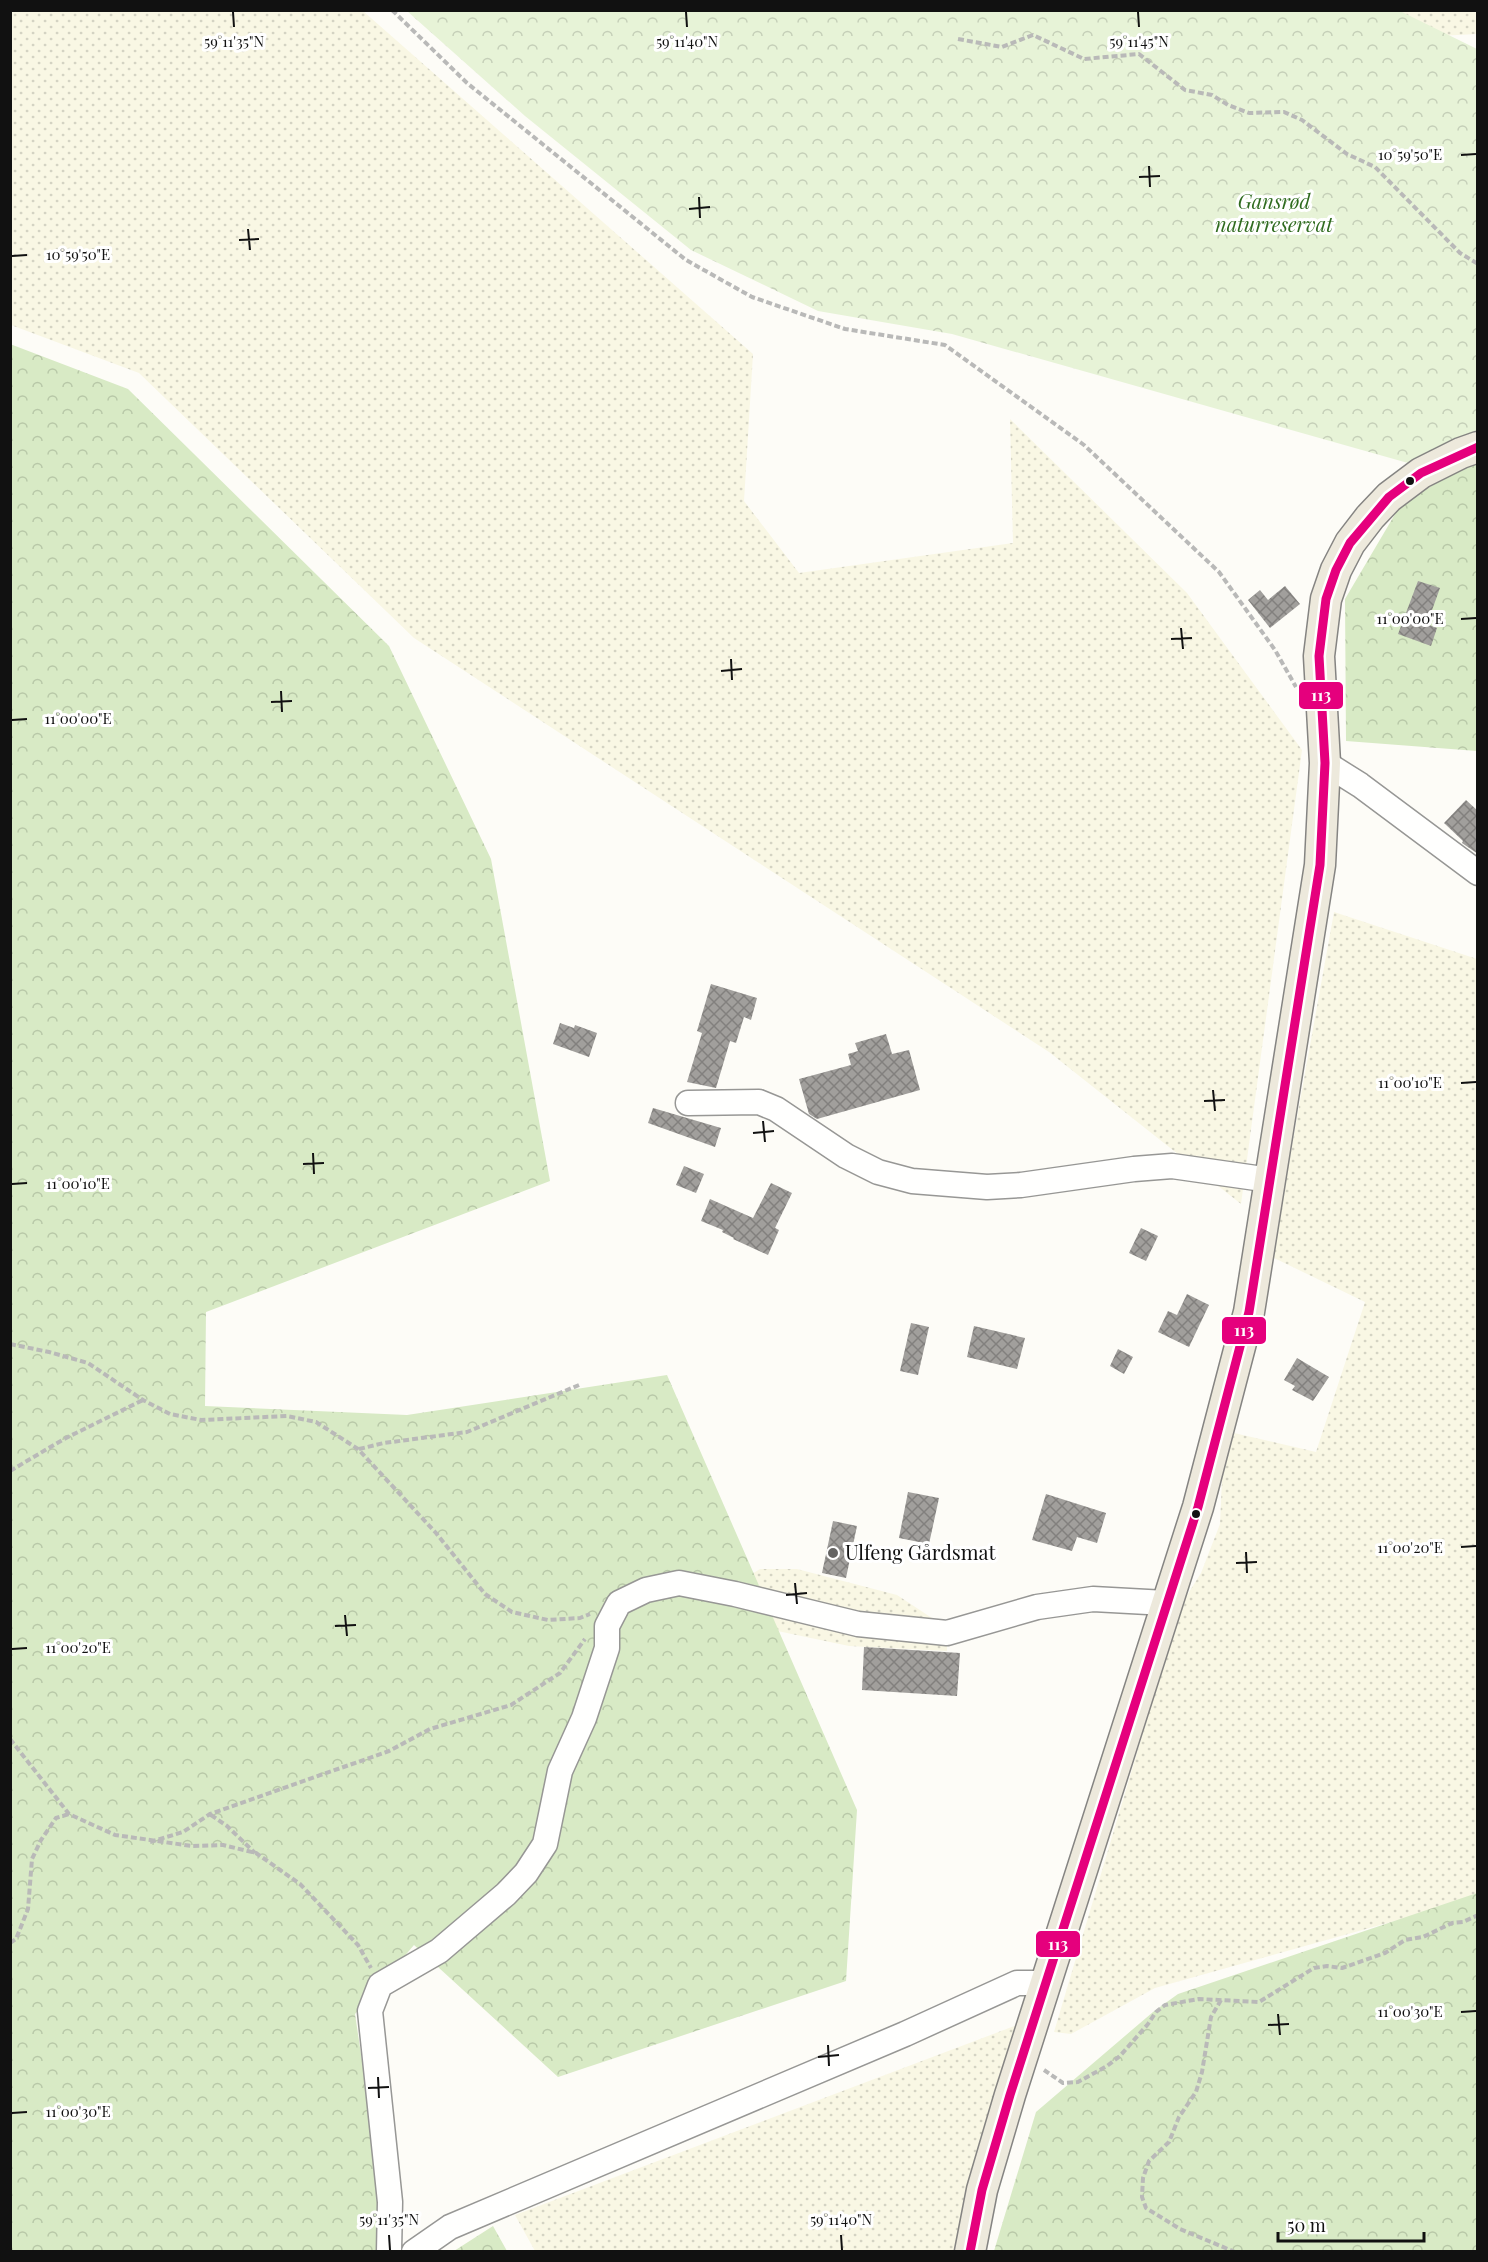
<svg xmlns="http://www.w3.org/2000/svg" width="1488" height="2262" font-family="'Playfair Display',serif">
<style>
.farmland{fill:url(#farmland-dots)}
.forest{fill:url(#forest-crowns)}
.park{fill:url(#park-crowns)}
.building{fill:url(#building-cross-hatch)}
.lines{fill:none;stroke-linecap:round;stroke-linejoin:round}
.minor-casing{stroke:#979795;stroke-width:27}
.major-casing{stroke:#858482;stroke-width:33}
.path{stroke:#b9b9b8;stroke-width:4;stroke-dasharray:6 3;stroke-linecap:butt}
.minor{stroke:#fffffe;stroke-width:24}
.major{stroke:#ede9dc;stroke-width:30}
.bus-1-casing{stroke:#fff;stroke-width:14}
.bus-1{stroke:#e5007d;stroke-width:9}
.ticks{fill:none;stroke:#111;stroke-width:2}
.bus-dot{fill:#111;stroke:#fff;stroke-width:2}
.poi-dot{fill:#646362;stroke:#fff;stroke-width:2}
.labels{text-anchor:middle;stroke-width:6;stroke-linejoin:round;paint-order:stroke}
.park-label{font-size:20px;font-style:italic;fill:#2f6b1f;stroke:#fff}
.poi-label{font-size:20px;fill:#111;stroke:#fff;text-anchor:start}
.ticks-label{font-size:15px;text-anchor:middle;fill:#111;stroke:#fff;stroke-width:6;stroke-linejoin:round;paint-order:stroke}
.line-badge{stroke:#fff;stroke-width:2}
.badge-label{font-size:16px;text-anchor:middle;font-weight:bold;fill:#fff}
</style>
<defs>
<pattern id="farmland-dots" width="8" height="8" patternUnits="userSpaceOnUse" patternTransform="scale(1.5)"><rect width="8" height="8" fill="#f9f7e4"/><path d="M2 2h.1M6 6h.1" fill="none" stroke="#d4d3c3" stroke-width="1.8" stroke-linecap="round"/></pattern>
<pattern id="forest-crowns" width="20" height="18" patternUnits="userSpaceOnUse" patternTransform="scale(1.5)"><rect width="20" height="18" fill="#d8eac5"/><path d="M2 6a3 3 0 1 1 6 0M12 15a3 3 0 1 1 6 0" fill="none" stroke="#b8c8a8"/></pattern>
<pattern id="park-crowns" width="20" height="18" patternUnits="userSpaceOnUse" patternTransform="scale(1.5)"><rect width="20" height="18" fill="#e7f3d7"/><path d="M2 6a3 3 0 1 1 6 0M12 15a3 3 0 1 1 6 0" fill="none" stroke="#c5cfb8"/></pattern>
<pattern id="building-cross-hatch" width="8" height="8" patternUnits="userSpaceOnUse" patternTransform="scale(1.5)"><rect width="8" height="8" fill="#a19f9c"/><path d="M0 0l8 8M0 8l8-8" fill="none" stroke="#82807e"/></pattern>
</defs>
<rect width="100%" height="100%" fill="#fdfcf7"/>
<path class="farmland" d="M 10,11 L 363,11 L 753,354 L 744,501 L 799,573 L 1013,543 L 1010,419 L 1187,593 L 1302,750 L 1241,1204 L 1049,1052 L 414,638 L 139,373 L 11,325 Z
M 1392,11 L 1477,11 L 1477,34 L 1439,36 Z
M 1334,912 L 1477,959 L 1477,1898 L 1155,1988 L 1071,2034 L 1054,2032 L 1181,1605 L 1201,1573 L 1220,1524 L 1222,1480 L 1234,1433 L 1316,1452 L 1365,1302 L 1272,1257 Z
M 760,1569 L 797,1569 L 897,1595 L 941,1624 L 947,1633 L 947,1651 L 849,1646 L 749,1625 L 736,1584 Z
M 1017,2025 L 981,2251 L 535,2251 L 515,2215 Z"/>
<path class="forest" d="M 10,344 L 128,389 L 389,646 L 491,859 L 550,1181 L 206,1312 L 205,1406 L 407,1415 L 667,1375 L 857,1810 L 846,1981 L 558,2077 L 414,1945 L 355,2014 L 390,2249 L 386,2251 L 11,2251 Z
M 1477,459 L 1477,751 L 1346,741 L 1345,599 L 1401,504 Z
M 1477,1893 L 1477,2251 L 994,2251 L 1036,2112 L 1153,2012 L 1178,1994 Z
M 493,2226 L 507,2251 L 454,2251 Z"/>
<path class="park" d="M 407,11 L 1400,11 L 1477,49 L 1477,436 L 1415,465 L 952,334 L 818,311 L 691,250 L 525,116 Z"/>
<path class="building" d="M 1418,581 L 1440,588 L 1427,624 L 1437,628 L 1431,646 L 1398,634 Z
M 1285,586 L 1300,604 L 1270,628 L 1248,600 L 1260,590 L 1268,600 Z
M 1466,800 L 1478,811 L 1478,854 L 1462,843 L 1463,841 L 1444,823 Z
M 711,984 L 757,998 L 751,1020 L 744,1017 L 736,1043 L 730,1041 L 716,1088 L 687,1082 L 702,1033 L 697,1031 Z
M 560,1023 L 574,1028 L 575,1025 L 597,1033 L 589,1057 L 553,1044 Z
M 886,1034 L 892,1054 L 909,1050 L 920,1090 L 817,1119 L 809,1114 L 799,1079 L 851,1065 L 848,1054 L 858,1051 L 855,1043 Z
M 653,1108 L 721,1128 L 715,1147 L 648,1123 Z
M 684,1166 L 704,1174 L 696,1193 L 676,1185 Z
M 771,1183 L 792,1193 L 775,1228 L 779,1230 L 768,1255 L 733,1239 L 734,1238 L 722,1232 L 723,1230 L 701,1221 L 710,1199 L 753,1218 Z
M 1141,1228 L 1158,1236 L 1146,1261 L 1129,1253 Z
M 1187,1294 L 1209,1305 L 1189,1347 L 1158,1332 L 1168,1311 L 1177,1315 Z
M 911,1323 L 929,1327 L 918,1375 L 900,1371 Z
M 974,1326 L 1025,1338 L 1017,1369 L 967,1357 Z
M 1118,1349 L 1133,1357 L 1124,1374 L 1110,1366 Z
M 1297,1358 L 1329,1377 L 1313,1401 L 1292,1390 L 1295,1386 L 1284,1380 Z
M 908,1492 L 939,1498 L 929,1544 L 899,1538 Z
M 1046,1494 L 1106,1513 L 1097,1543 L 1077,1537 L 1072,1551 L 1032,1540 Z
M 833,1521 L 857,1526 L 846,1578 L 822,1573 Z
M 864,1647 L 960,1653 L 957,1696 L 862,1690 Z"/>
<g class="lines">
<defs>
<path id="minor" d="M 1325,763 L 1360,785 L 1478,873
M 688,1103 L 759,1102 L 776,1109 L 846,1156 L 878,1172 L 912,1181 L 987,1187 L 1021,1185 L 1134,1169 L 1172,1166 L 1270,1180
M 389,2252 L 390,2202 L 370,2011 L 380,1985 L 439,1951 L 506,1894 L 526,1873 L 545,1844 L 560,1771 L 584,1718 L 607,1648 L 607,1626 L 619,1603 L 646,1590 L 679,1583 L 735,1594 L 858,1624 L 947,1633 L 1037,1607 L 1093,1599 L 1166,1603
M 414,2252 L 450,2227 L 905,2034 L 1017,1983 L 1045,1983"/>
<path id="major" d="M 970,2252 L 982,2190 L 1010,2095 L 1198,1507 L 1249,1312 L 1320,865 L 1325,763 L 1319,656 L 1326,599 L 1336,570 L 1350,543 L 1370,517 L 1389,497 L 1421,473 L 1461,453 L 1478,447"/>
</defs>
<use href="#minor" class="minor-casing"/>
<use href="#major" class="major-casing"/>
<path class="path" d="M 392,10 L 467,83 L 686,260 L 752,297 L 845,329 L 945,345 L 1084,445 L 1219,572 L 1275,650 L 1296,687
M 958,39 L 1002,47 L 1033,35 L 1084,59 L 1139,54 L 1185,90 L 1212,95 L 1228,105 L 1249,113 L 1284,112 L 1302,120 L 1347,154 L 1375,167 L 1460,253 L 1478,264
M 10,1344 L 49,1352 L 88,1363 L 143,1400 L 170,1414 L 201,1420 L 287,1416 L 316,1422 L 358,1449 L 436,1533 L 485,1594 L 512,1612 L 548,1620 L 580,1618 L 590,1614
M 359,1449 L 384,1443 L 467,1432 L 579,1385
M 10,1471 L 64,1439 L 143,1400
M 10,1739 L 69,1814 L 115,1835 L 192,1846 L 223,1845 L 256,1853 L 300,1884 L 358,1945 L 371,1968
M 211,1815 L 227,1826 L 255,1853
M 150,1842 L 183,1832 L 210,1814 L 389,1751 L 430,1729 L 511,1705 L 560,1673 L 585,1639
M 10,1943 L 16,1939 L 28,1909 L 32,1859 L 41,1840 L 56,1818 L 69,1814
M 1221,2000 L 1211,2017 L 1202,2072 L 1196,2092 L 1179,2117 L 1169,2142 L 1149,2161 L 1143,2178 L 1142,2197 L 1146,2208 L 1180,2229 L 1235,2252
M 1044,2070 L 1063,2083 L 1078,2082 L 1107,2066 L 1120,2056 L 1148,2024 L 1156,2012 L 1165,2005 L 1199,1999 L 1259,2002 L 1314,1968 L 1327,1966 L 1342,1968 L 1385,1953 L 1405,1940 L 1423,1937 L 1452,1923 L 1463,1922 L 1478,1915"/>
<use href="#minor" class="minor"/>
<use href="#major" class="major"/>
<defs>
<path id="bus-1" d="M 970,2252 L 982,2190 L 1010,2095 L 1198,1507 L 1249,1312 L 1320,865 L 1325,763 L 1319,656 L 1326,599 L 1336,570 L 1350,543 L 1389,497 L 1421,473 L 1478,447"/>
</defs>
<use href="#bus-1" class="bus-1-casing"/>
<use href="#bus-1" class="bus-1"/>
</g>
<path class="ticks" d="M 233,12 L 234,27M 686,12 L 687,27M 1138,12 L 1139,27M 1461,155 L 1476,154M 1149,166 L 1150,187M 1139,177 L 1160,176M 699,197 L 700,218M 689,209 L 710,207M 248,229 L 250,250M 239,240 L 259,239M 12,256 L 27,255M 1461,619 L 1476,618M 1181,628 L 1183,649M 1171,639 L 1192,638M 731,659 L 732,680M 721,671 L 742,669M 281,691 L 282,712M 271,702 L 292,701M 12,720 L 27,719M 1461,1083 L 1476,1082M 1213,1090 L 1215,1111M 1204,1101 L 1225,1100M 763,1121 L 765,1142M 753,1133 L 774,1131M 313,1153 L 314,1174M 303,1164 L 324,1163M 12,1184 L 27,1183M 1461,1547 L 1476,1546M 1246,1552 L 1247,1573M 1236,1563 L 1257,1562M 795,1583 L 797,1604M 786,1595 L 807,1593M 345,1615 L 347,1636M 335,1626 L 356,1625M 12,1649 L 27,1648M 1461,2012 L 1476,2011M 1278,2014 L 1280,2035M 1268,2025 L 1289,2024M 828,2045 L 829,2066M 818,2057 L 839,2055M 378,2077 L 379,2098M 368,2088 L 389,2087M 12,2113 L 27,2112M 389,2235 L 390,2250M 841,2235 L 842,2250"/>
<g class="bus-dot">
<circle cx="1410" cy="481" r="5"/>
<circle cx="1196" cy="1514" r="5"/>
</g>
<circle class="poi-dot" cx="833" cy="1553" r="6"/>
<g class="labels">
<g class="park-label">
<text x="1274" y="209">Gansrød<tspan x="1274" dy="23">naturreservat</tspan></text>
</g>
<g class="poi-label">
<text x="845" y="1560">Ulfeng Gårdsmat</text>
</g>
</g>
<g class="ticks-label">
<text x="234" y="47">59°11'35"N</text>
<text x="687" y="47">59°11'40"N</text>
<text x="1139" y="47">59°11'45"N</text>
<text x="1410" y="160">10°59'50"E</text>
<text x="78" y="260">10°59'50"E</text>
<text x="1410" y="624">11°00'00"E</text>
<text x="78" y="724">11°00'00"E</text>
<text x="1410" y="1088">11°00'10"E</text>
<text x="78" y="1189">11°00'10"E</text>
<text x="1410" y="1553">11°00'20"E</text>
<text x="78" y="1653">11°00'20"E</text>
<text x="1410" y="2017">11°00'30"E</text>
<text x="78" y="2117">11°00'30"E</text>
<text x="389" y="2225">59°11'35"N</text>
<text x="841" y="2225">59°11'40"N</text>
</g>
<g class="line-badge">
<rect x="1298" y="681" width="46" height="29" rx="6" fill="#e5007d"/>
<rect x="1221" y="1316" width="46" height="29" rx="6" fill="#e5007d"/>
<rect x="1035" y="1930" width="46" height="28" rx="6" fill="#e5007d"/>
</g>
<g class="badge-label">
<text x="1321" y="701">113</text>
<text x="1244" y="1336">113</text>
<text x="1058" y="1950">113</text>
</g>
<rect width="1488" height="2262" fill="none" stroke="#111111" stroke-width="24"/>
<path d="M1278 2232v9h146v-9" fill="none" stroke="#111111" stroke-width="3"/>
<text x="1287" y="2232" font-size="18" fill="#111111" stroke="#ffffff" stroke-width="4.5" paint-order="stroke">50 m</text>
</svg>
